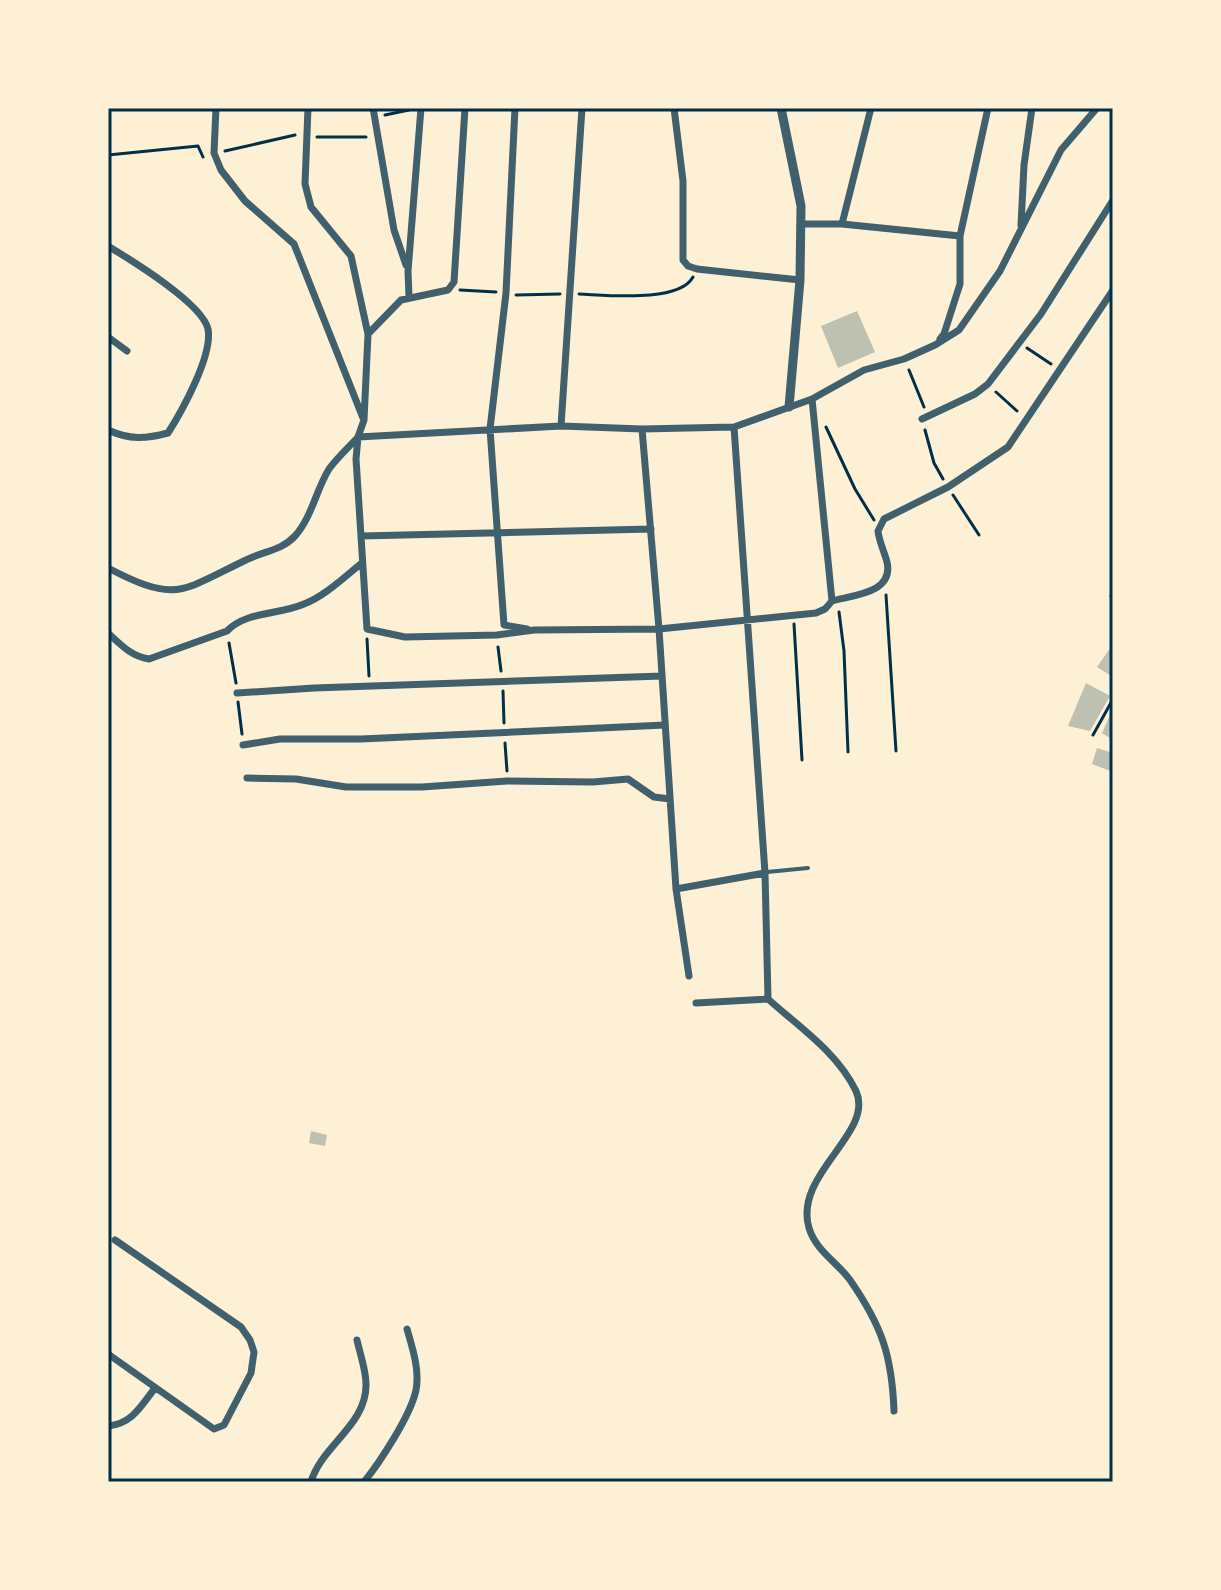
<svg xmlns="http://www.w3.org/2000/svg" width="1221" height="1590" font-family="'DM Sans',sans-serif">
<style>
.building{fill:#bec0b2}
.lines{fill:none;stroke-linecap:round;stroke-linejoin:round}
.path{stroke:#003049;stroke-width:3}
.service{stroke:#3f606c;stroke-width:4}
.minor{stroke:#3f606c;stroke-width:7}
.tertiary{stroke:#3f606c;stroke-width:9}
.neatline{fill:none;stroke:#003049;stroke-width:3}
</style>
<rect width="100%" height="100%" fill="#fdf0d5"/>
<path class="building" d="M 857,311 L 875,352 L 838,368 L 821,326 Z
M 1113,644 L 1113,677 L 1097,667 Z
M 1086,683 L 1110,696 L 1090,731 L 1068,726 Z
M 1113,708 L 1113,740 L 1102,733 Z
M 1097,748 L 1113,753 L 1113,772 L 1092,764 Z
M 311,1131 L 327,1135 L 325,1146 L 309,1143 Z"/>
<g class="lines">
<path class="path" d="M 385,115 L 409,110
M 317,137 L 366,137
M 225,151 L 295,135
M 108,155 L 198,146 L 203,157
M 460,290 L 496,292
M 579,294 C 607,295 679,303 693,277
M 516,295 L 560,294
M 1027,348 L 1051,364
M 909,370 L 924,407
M 996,392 L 1017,411
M 826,427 L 855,489 L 874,520
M 925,430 L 934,463 L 943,479
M 953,495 L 979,535
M 886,595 L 896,751
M 1111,596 L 1113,598
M 839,612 L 844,651 L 848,752
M 794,624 L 802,760
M 367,639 L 369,676
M 229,643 L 236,683
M 498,647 L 501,671
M 503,691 L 504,723
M 238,702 L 242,734
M 1093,735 L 1113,699
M 505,743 L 507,771"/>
<path class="service" d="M 767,872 L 808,868"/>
<path class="minor" d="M 216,108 L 214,153 L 221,170 L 245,201 L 294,244 L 363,418
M 308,108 L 305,184 L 311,207 L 351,256 L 368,334
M 373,108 L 394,230 L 406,265
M 465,108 L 454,282 L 448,290 L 401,300 L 368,334 L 364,420 L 358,437 L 356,459 L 367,629 L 405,637 L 497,635 L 534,630 L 659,629 L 816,613 L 825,609 L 832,601 L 812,399
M 515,108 L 506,293 L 490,429 L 504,625 L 527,629
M 674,108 L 683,181 L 683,260 L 688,266 L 697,269 L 800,280
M 801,224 L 842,224 L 960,236
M 842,224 L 871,108
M 1021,225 L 1024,165 L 1032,108
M 108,246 C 131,260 202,303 208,329 C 213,355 182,411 168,433 C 145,439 130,440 108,430
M 409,297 L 408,271 L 421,108
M 108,337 L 127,351
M 940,339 L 944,334 L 960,284 L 960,236 L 988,108
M 922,419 L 975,394 L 988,384 L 1041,314 L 1113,200
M 561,426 L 582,108
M 734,427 L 765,873 L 768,999 C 799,1027 837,1052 856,1091 C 875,1133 793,1174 809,1228 C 816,1251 837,1262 850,1280 C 882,1326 892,1356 894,1411
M 642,429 L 659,629 L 676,889 L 689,976
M 361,536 L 651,529
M 108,568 C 177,604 181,591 246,560 C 263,551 281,551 295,536 C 312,517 316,490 329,469 C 337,458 349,447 358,437 L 561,426 L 642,429 L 734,427 L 812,399 L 864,370 L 904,359 L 935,345 L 959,330 L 1000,271 L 1061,150 L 1097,108
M 832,601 C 854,595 894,593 887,562 C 884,551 879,541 878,531 L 884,519 L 948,487 L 1008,447 L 1113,290
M 108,633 C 121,645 131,656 149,659 L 227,631 C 246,611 279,615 304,604 C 325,596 344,577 362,563
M 237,693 L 314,688 L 662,676
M 243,745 L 280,739 L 361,739 L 665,725
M 247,778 L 296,779 L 346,787 L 422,787 L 507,781 L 593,782 L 628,779 L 654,797 L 670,799
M 676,889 L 765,873
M 696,1003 L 768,999
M 108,1354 L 214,1429 L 224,1425 L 251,1373 L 254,1352 L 250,1340 L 241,1327 L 115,1240
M 108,1426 C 132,1424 141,1406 155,1388
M 311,1482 C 321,1446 367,1425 366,1384 C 366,1370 360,1354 357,1340
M 364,1482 C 380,1462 411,1415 416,1390 C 420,1370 412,1347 407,1329"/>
<path class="tertiary" d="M 781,108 L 801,206 L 800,280 L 789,407"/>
</g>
<rect width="1221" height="1590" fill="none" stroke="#fdf0d5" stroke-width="220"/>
<rect x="110" y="110" width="1001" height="1370" class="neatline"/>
</svg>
